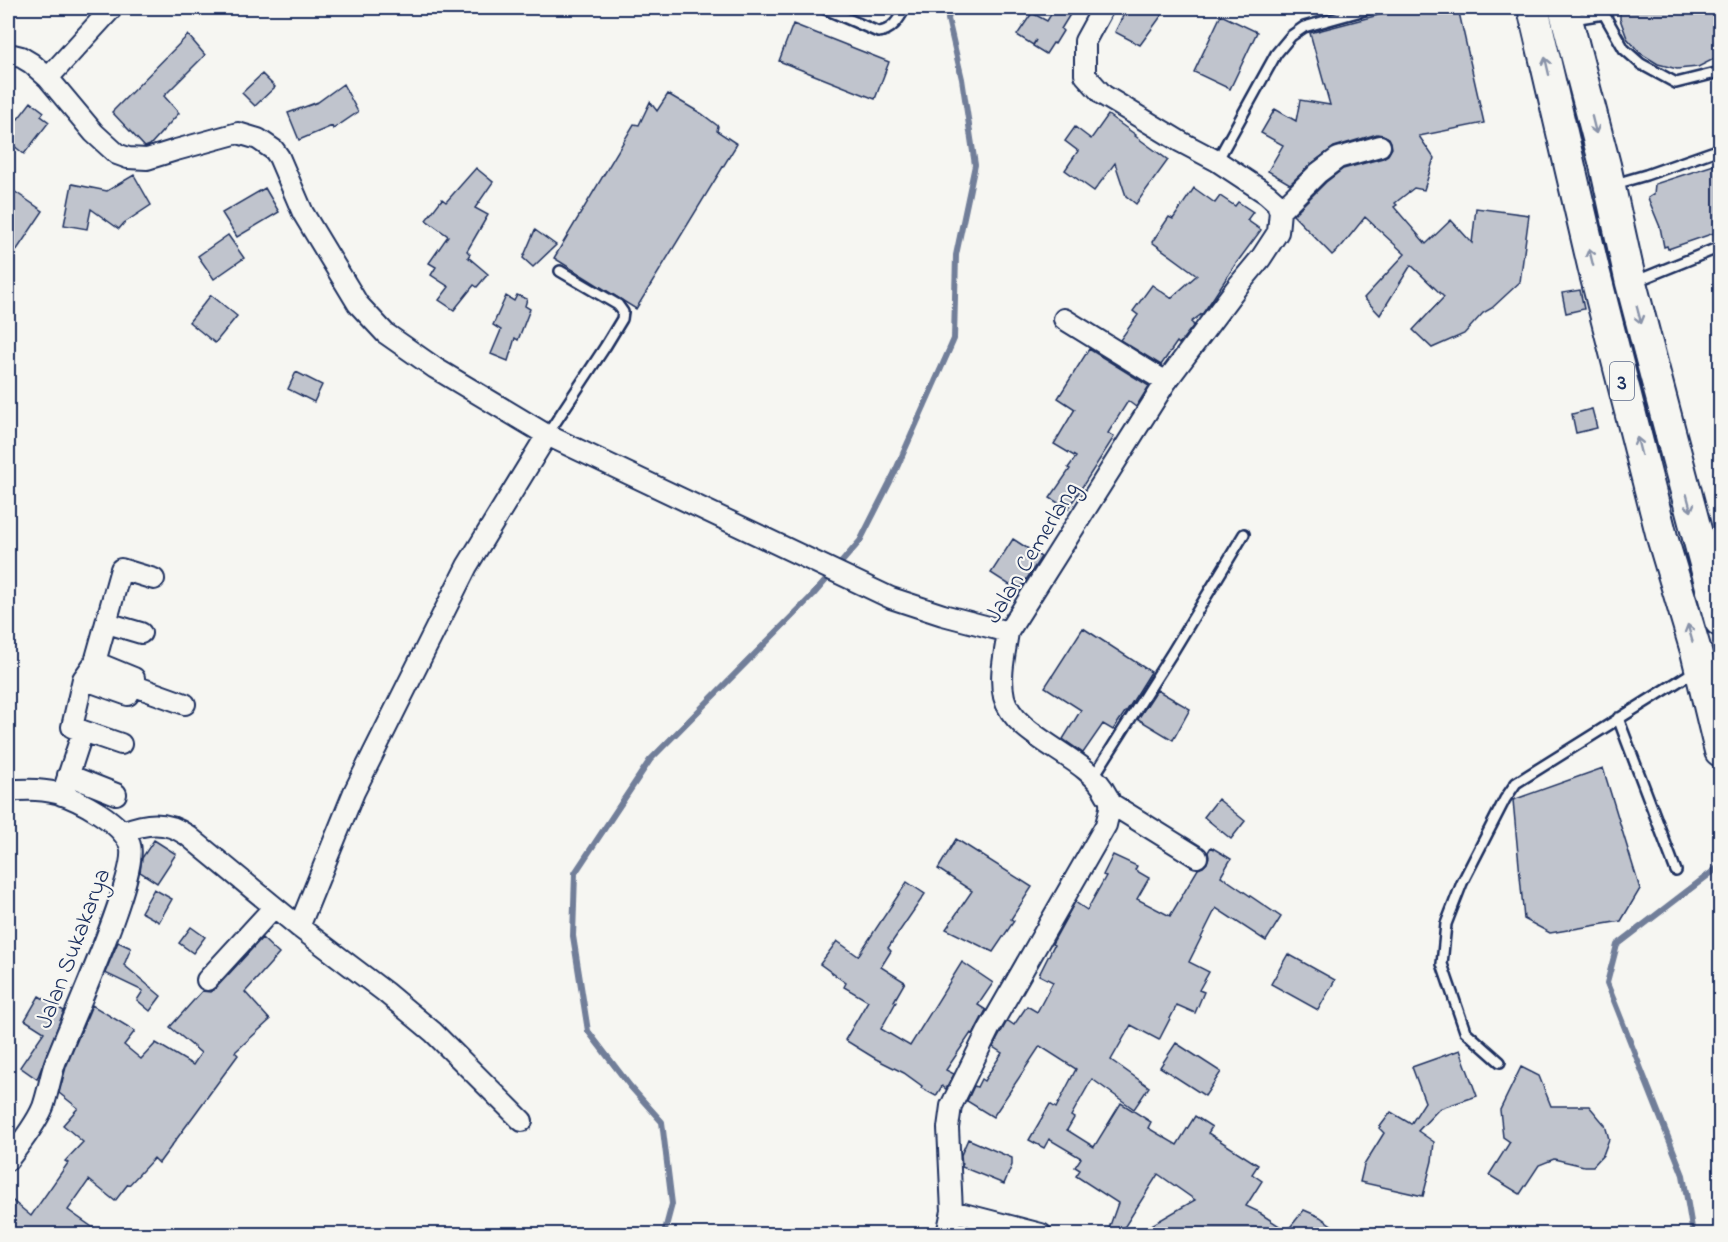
<svg xmlns="http://www.w3.org/2000/svg" width="1728" height="1242" font-family="'Indie Flower',sans-serif">
<style>
.lines{fill:none;stroke-linecap:round;stroke-linejoin:round}
.stream{stroke:#717e99;stroke-width:6}
.building{fill:#c0c4cd;stroke:#1b2f5e;stroke-width:1.5}
.lane-casing{stroke:#1b2f5e;stroke-width:14}
.street-casing{stroke:#1b2f5e;stroke-width:24}
.primary-casing{stroke:#1b2f5e;stroke-width:34}
.lane{stroke:#f6f6f2;stroke-width:9}
.street{stroke:#f6f6f2;stroke-width:20}
.primary{stroke:#f6f6f2;stroke-width:30}
.oneway{stroke:#8892a8}
.labels{text-anchor:middle;stroke-width:4.5;stroke-linejoin:round;paint-order:stroke}
.shield{fill:#f6f6f2;stroke:#5d6b8a;stroke-width:1.5}
.shield-label{font-size:22px;font-weight:bold;fill:#1b2f5e}
.street-label{font-size:24px;fill:#1b2f5e;stroke:#f6f6f2}
</style>
<rect width="100%" height="100%" fill="#f6f6f2"/>
<filter id="ink" filterUnits="userSpaceOnUse"><feTurbulence type="fractalNoise" baseFrequency=".0167" numOctaves="2"/><feDisplacementMap in="SourceGraphic" scale="12" xChannelSelector="R" yChannelSelector="G"/><feConvolveMatrix kernelMatrix="1 2 1 2 8 2 1 2 1" color-interpolation-filters="sRGB"/></filter>
<g filter="url(#ink)">
<g class="lines">
<path class="stream" d="M 664,1234 L 672,1204 L 662,1122 L 630,1086 L 588,1031 L 573,936 L 575,873 L 650,760 L 813,595 L 860,541 L 894,474 L 954,339 L 956,255 L 975,165 L 962,79 L 948,19 L 951,8
M 1693,1234 L 1683,1175 L 1607,983 L 1617,945 L 1720,866"/>
</g>
<path class="building" d="M 1055,8 L 1074,8 L 1061,29 L 1063,31 L 1055,44 L 1053,43 L 1046,54 L 1033,46 L 1036,40 L 1033,45 L 1017,35 L 1032,13 L 1047,21 Z
M 1127,8 L 1167,8 L 1140,45 L 1115,32 Z
M 1405,8 L 1458,8 L 1484,123 L 1419,136 L 1434,158 L 1424,190 L 1414,188 L 1395,203 L 1397,205 L 1394,207 L 1426,244 L 1451,220 L 1472,243 L 1476,208 L 1529,215 L 1520,282 L 1492,308 L 1483,313 L 1464,334 L 1432,348 L 1413,330 L 1444,297 L 1411,265 L 1380,315 L 1364,298 L 1405,254 L 1365,217 L 1341,247 L 1332,255 L 1293,215 L 1326,182 L 1343,169 L 1383,158 L 1388,155 L 1392,148 L 1391,142 L 1389,138 L 1383,135 L 1377,134 L 1334,147 L 1311,164 L 1290,184 L 1268,171 L 1283,145 L 1261,133 L 1275,109 L 1296,121 L 1300,100 L 1330,105 L 1310,33 Z
M 1620,8 L 1720,8 L 1720,53 L 1716,58 L 1698,67 L 1677,69 L 1658,64 L 1640,53 L 1627,38 L 1620,19 Z
M 1221,15 L 1257,32 L 1230,89 L 1194,72 Z
M 793,24 L 889,62 L 875,99 L 779,61 Z
M 188,35 L 205,55 L 164,96 L 179,113 L 150,145 L 145,147 L 112,112 Z
M 262,74 L 275,87 L 255,106 L 242,93 Z
M 343,84 L 358,112 L 333,129 L 332,126 L 299,140 L 288,113 L 318,102 Z
M 668,94 L 702,114 L 718,126 L 717,131 L 737,144 L 636,309 L 554,258 L 634,124 L 639,125 L 650,102 L 657,111 Z
M 31,102 L 44,112 L 41,116 L 49,122 L 24,154 L 8,141 L 8,111 L 18,119 Z
M 1108,115 L 1136,135 L 1135,136 L 1168,160 L 1136,204 L 1126,196 L 1115,163 L 1094,191 L 1065,170 L 1078,151 L 1065,141 L 1075,127 L 1091,139 Z
M 1720,163 L 1720,231 L 1668,249 L 1667,246 L 1664,247 L 1660,227 L 1648,198 L 1654,194 L 1655,184 Z
M 476,168 L 493,182 L 475,208 L 488,215 L 467,251 L 470,254 L 468,257 L 488,274 L 477,287 L 474,285 L 454,310 L 439,300 L 449,287 L 431,275 L 436,267 L 429,263 L 448,236 L 426,220 L 442,199 L 446,202 Z
M 134,175 L 151,205 L 124,223 L 119,229 L 91,209 L 87,229 L 64,225 L 72,184 L 107,191 Z
M 8,187 L 43,211 L 8,263 Z
M 265,188 L 279,212 L 237,237 L 222,213 Z
M 1194,188 L 1215,203 L 1220,196 L 1235,206 L 1238,202 L 1253,212 L 1247,220 L 1261,230 L 1235,265 L 1212,300 L 1203,313 L 1191,322 L 1194,325 L 1179,344 L 1177,342 L 1161,365 L 1120,340 L 1138,315 L 1133,311 L 1152,285 L 1171,298 L 1197,275 L 1152,242 L 1169,217 L 1173,219 Z
M 535,230 L 556,245 L 533,267 L 523,258 Z
M 228,235 L 244,258 L 214,279 L 198,256 Z
M 1580,290 L 1584,309 L 1566,313 L 1562,293 Z
M 211,295 L 237,316 L 215,343 L 189,322 Z
M 517,295 L 527,299 L 525,306 L 530,309 L 518,340 L 515,338 L 508,361 L 491,354 L 501,330 L 493,325 L 506,296 L 514,301 Z
M 1089,349 L 1149,386 L 1136,407 L 1128,401 L 1108,433 L 1114,437 L 1068,509 L 1050,498 L 1070,469 L 1068,468 L 1076,457 L 1054,444 L 1075,409 L 1058,398 Z
M 296,372 L 322,385 L 314,402 L 288,389 Z
M 1592,409 L 1597,428 L 1576,433 L 1572,414 Z
M 1013,539 L 1041,557 L 1019,591 L 991,573 Z
M 1083,628 L 1151,672 L 1126,712 L 1125,712 L 1113,730 L 1103,724 L 1083,753 L 1063,739 L 1081,710 L 1045,687 Z
M 1157,690 L 1190,709 L 1173,740 L 1138,719 Z
M 1603,768 L 1640,889 L 1621,921 L 1550,933 L 1524,919 L 1513,800 Z
M 1218,799 L 1245,821 L 1231,839 L 1204,817 Z
M 956,839 L 1032,887 L 1011,919 L 1014,921 L 993,952 L 946,929 L 972,891 L 938,869 Z
M 154,840 L 176,854 L 157,883 L 140,872 L 142,858 Z
M 1211,847 L 1231,859 L 1221,876 L 1281,917 L 1266,941 L 1216,908 L 1189,962 L 1209,972 L 1199,990 L 1204,992 L 1195,1013 L 1177,1005 L 1159,1040 L 1131,1025 L 1111,1060 L 1149,1087 L 1134,1109 L 1092,1079 L 1071,1116 L 1074,1118 L 1067,1130 L 1094,1147 L 1121,1103 L 1151,1122 L 1148,1128 L 1177,1145 L 1195,1116 L 1212,1127 L 1208,1133 L 1258,1165 L 1252,1174 L 1262,1181 L 1246,1206 L 1261,1213 L 1261,1214 L 1287,1231 L 1304,1210 L 1320,1217 L 1344,1234 L 1136,1234 L 1195,1200 L 1158,1174 L 1120,1234 L 1107,1234 L 1118,1203 L 1076,1176 L 1080,1170 L 1075,1167 L 1081,1158 L 1049,1139 L 1044,1148 L 1029,1140 L 1050,1104 L 1056,1108 L 1076,1069 L 1040,1046 L 993,1117 L 967,1101 L 974,1086 L 977,1087 L 981,1079 L 984,1081 L 1002,1053 L 993,1047 L 1006,1023 L 1008,1021 L 1014,1025 L 1027,1006 L 1037,1012 L 1053,982 L 1039,975 L 1054,945 L 1052,944 L 1075,902 L 1087,910 L 1106,876 L 1103,875 L 1113,855 L 1137,866 L 1135,870 L 1149,878 L 1137,899 L 1170,916 L 1198,869 L 1203,867 L 1207,863 L 1209,857 L 1208,852 Z
M 907,882 L 925,894 L 888,948 L 891,951 L 881,967 L 905,982 L 894,1001 L 896,1002 L 881,1029 L 910,1046 L 962,962 L 993,983 L 978,1005 L 986,1010 L 973,1034 L 971,1033 L 946,1070 L 954,1074 L 946,1089 L 942,1086 L 936,1096 L 921,1088 L 922,1086 L 904,1073 L 876,1059 L 845,1040 L 868,1001 L 844,987 L 846,983 L 820,964 L 837,941 L 858,956 Z
M 154,889 L 172,899 L 159,922 L 141,912 Z
M 191,927 L 205,937 L 193,953 L 179,943 Z
M 262,938 L 279,954 L 245,992 L 270,1020 L 235,1052 L 238,1055 L 159,1163 L 154,1158 L 129,1185 L 128,1184 L 115,1201 L 89,1180 L 68,1210 L 102,1234 L 8,1234 L 8,1197 L 31,1216 L 68,1163 L 65,1161 L 83,1142 L 63,1125 L 78,1108 L 59,1093 L 66,1067 L 92,1005 L 135,1031 L 124,1045 L 141,1059 L 156,1043 L 193,1065 L 201,1053 L 170,1027 L 202,991 L 210,992 L 216,988 Z
M 118,942 L 131,948 L 124,965 L 161,996 L 150,1011 L 137,1000 L 143,991 L 105,973 Z
M 1288,954 L 1335,980 L 1318,1010 L 1271,984 Z
M 39,996 L 64,1011 L 37,1079 L 20,1067 L 44,1032 L 25,1020 Z
M 1176,1043 L 1221,1072 L 1205,1096 L 1160,1067 Z
M 1460,1050 L 1477,1096 L 1439,1109 L 1418,1131 L 1434,1142 L 1432,1161 L 1423,1196 L 1360,1182 L 1364,1165 L 1384,1133 L 1379,1128 L 1391,1112 L 1411,1124 L 1425,1102 L 1412,1067 Z
M 1521,1067 L 1539,1076 L 1551,1106 L 1589,1106 L 1605,1125 L 1609,1139 L 1603,1155 L 1593,1166 L 1584,1166 L 1554,1159 L 1539,1165 L 1520,1194 L 1489,1175 L 1510,1142 L 1503,1137 L 1500,1110 Z
M 968,1139 L 1012,1158 L 1012,1165 L 1004,1184 L 962,1167 L 961,1155 Z"/>
<g class="lines">
<defs>
<path id="lane" d="M 823,8 L 878,32 C 892,31 899,19 905,8
M 1607,8 L 1604,14 L 1624,49 L 1641,64 L 1676,83 L 1720,72
M 1573,19 L 1604,14
M 1217,161 L 1276,54 L 1291,36 L 1304,27 L 1372,8
M 1615,184 L 1646,175 L 1720,149
M 1634,282 L 1720,247
M 547,435 L 605,347 L 622,319 L 623,312 L 618,305 L 560,271
M 1618,718 L 1676,871
M 1094,776 L 1172,653 L 1244,534
M 1500,1062 L 1465,1031 L 1442,964 L 1446,924 L 1462,883 L 1505,799 L 1516,783 L 1695,671"/>
<path id="street" d="M 8,56 L 13,55 L 21,57 L 31,63 L 48,78 L 94,133 L 117,154 L 128,158 L 147,159 L 176,150 L 238,133 L 258,139 L 274,150 L 279,157 L 303,213 L 358,304 L 385,333 L 435,368 L 547,435 L 891,598 L 943,615 L 1008,632
M 48,78 L 112,8
M 1280,211 L 1318,173 L 1338,158 L 1380,146
M 1064,319 L 1166,382
M 107,623 L 141,633
M 83,679 L 128,695 L 134,678 L 95,662
M 132,685 L 185,704
M 83,731 L 121,744
M 68,775 L 116,794
M 8,791 C 24,789 41,789 57,793 C 80,800 121,822 130,845 C 140,873 68,1028 55,1063 C 50,1078 48,1093 43,1107 C 36,1124 19,1146 8,1160
M 62,795 L 83,731 L 72,727 L 83,679 L 95,662 L 121,569 L 154,579
M 1110,803 L 1197,857
M 122,832 C 146,823 165,820 187,835 L 299,927 L 385,992 L 433,1032 L 522,1121
M 299,927 L 354,792 L 467,566 L 547,435
M 207,980 L 274,907
M 952,1211 L 1041,1234
M 947,1234 L 952,1211 L 948,1128 L 951,1106 L 989,1029 L 1106,825 C 1107,819 1111,809 1110,803 C 1110,800 1108,797 1106,794 C 1088,756 1014,738 1004,697 C 999,676 1005,653 1008,632 L 1166,382 L 1237,287 L 1261,258 L 1278,232 L 1280,211 L 1276,202 L 1267,194 L 1217,161 L 1181,142 L 1103,95 L 1085,75 L 1085,41 L 1103,8"/>
<path id="primary" d="M 1533,8 L 1594,270 L 1662,537 L 1696,651 L 1720,751
M 1564,8 L 1605,165 L 1631,283 L 1720,621"/>
</defs>
<use href="#lane" class="lane-casing"/>
<use href="#street" class="street-casing"/>
<use href="#primary" class="primary-casing"/>
<use href="#lane" class="lane"/>
<use href="#street" class="street"/>
<use href="#primary" class="primary"/>
</g>
<defs><path id="oneway-shaft" d="M-6 0H5M1.5-3L5.5 0L1.5 3" fill="none" stroke-width="1.6" stroke-linecap="round" stroke-linejoin="round" transform="scale(1.5)"/></defs>
<g class="oneway">
<use href="#oneway-shaft" transform="translate(1547 66) rotate(-103)"/>
<use href="#oneway-shaft" transform="translate(1594 125) rotate(76)"/>
<use href="#oneway-shaft" transform="translate(1591 257) rotate(-104)"/>
<use href="#oneway-shaft" transform="translate(1639 315) rotate(75)"/>
<use href="#oneway-shaft" transform="translate(1639 446) rotate(-104)"/>
<use href="#oneway-shaft" transform="translate(1689 503) rotate(75)"/>
<use href="#oneway-shaft" transform="translate(1690 633) rotate(-106)"/>
</g>
</g>
<g class="labels">
<rect class="shield" x="1610" y="362" width="24" height="38" rx="4.5"/>
<g class="shield-label">
<text x="1622" y="389">3</text>
</g>
<g class="street-label">
<text transform="translate(1031 552) rotate(-59)" y="8">Jalan Cemerlang</text>
<text transform="translate(72 948) rotate(-69)" y="8">Jalan Sukakarya</text>
</g>
</g>
<rect width="1728" height="1242" fill="none" stroke="#f6f6f2" stroke-width="30"/>
<rect x="15" y="15" width="1698" height="1212" fill="none" stroke="#1b2f5e" stroke-width="2" filter="url(#ink)"/>
</svg>
